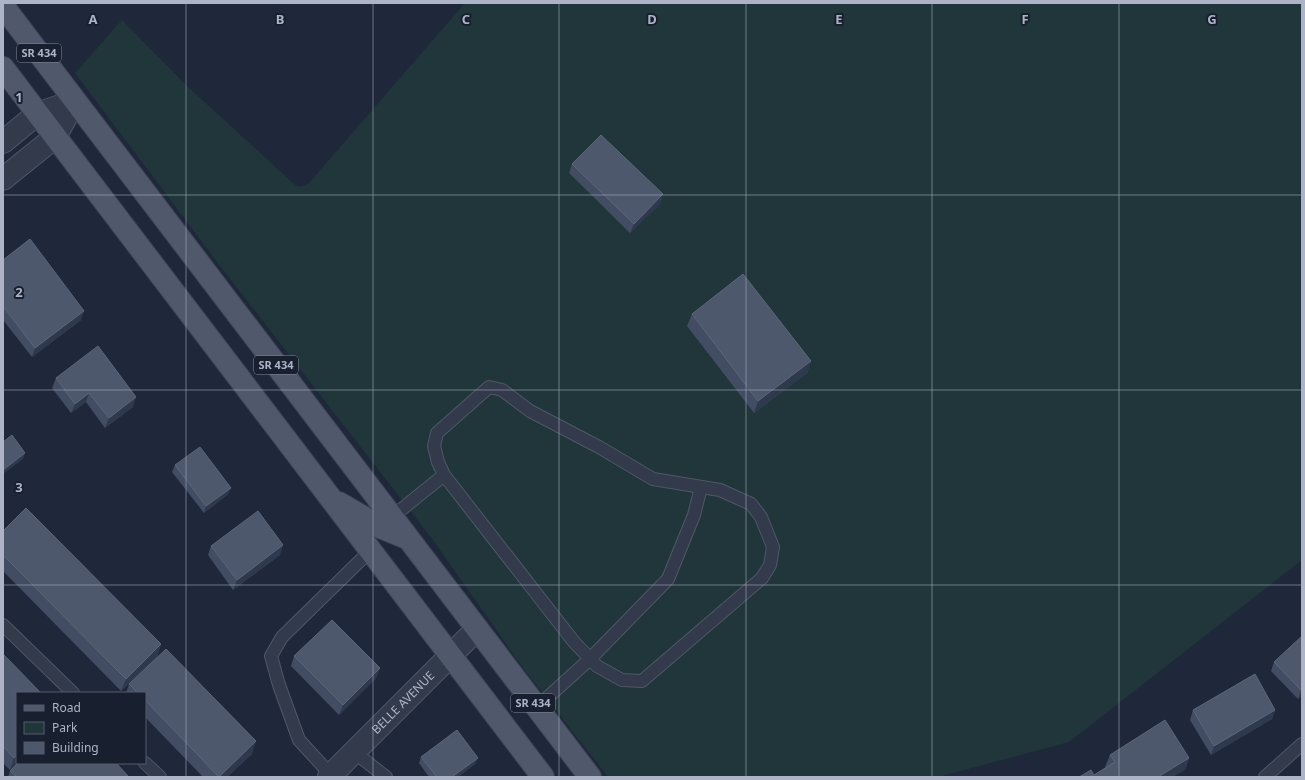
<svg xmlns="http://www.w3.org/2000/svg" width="1305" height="780" font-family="'Noto Sans',sans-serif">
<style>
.green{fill:#20363b}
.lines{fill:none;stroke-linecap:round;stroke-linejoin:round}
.service-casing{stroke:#505768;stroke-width:14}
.minor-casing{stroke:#505768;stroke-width:24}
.tertiary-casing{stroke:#505768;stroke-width:24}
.primary-casing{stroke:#3c4354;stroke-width:24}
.service{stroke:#323a4b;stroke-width:12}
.minor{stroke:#323a4b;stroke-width:22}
.tertiary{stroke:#323a4b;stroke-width:22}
.primary{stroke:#50596b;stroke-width:22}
.wall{fill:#424d63}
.shaded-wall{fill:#2f394e}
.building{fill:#4e586d;stroke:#5c667b}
.grid{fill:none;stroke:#adb4c7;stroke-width:1;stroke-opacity:0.55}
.labels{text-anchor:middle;stroke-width:4;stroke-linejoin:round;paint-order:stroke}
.shield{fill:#181f2f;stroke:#808799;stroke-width:1}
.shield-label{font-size:11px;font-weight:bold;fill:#adb4c7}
.street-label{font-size:12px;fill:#adb4c7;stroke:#181f2f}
.grid-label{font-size:13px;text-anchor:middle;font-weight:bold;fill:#adb4c7;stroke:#181f2f;stroke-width:4;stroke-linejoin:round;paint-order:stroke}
</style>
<rect width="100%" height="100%" fill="#1e283a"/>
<path class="green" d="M 465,3 L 1302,3 L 1302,560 L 1069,742 L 938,777 L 608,777 L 523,668 L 433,540 L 223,270 L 75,73 L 122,20 L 185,84 L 294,184 C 300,188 304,186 309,183 Z"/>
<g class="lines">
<defs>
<path id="service" d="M 392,517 L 444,475 L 574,642 L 597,666 L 622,680 L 642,681 L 762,578 L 770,565 L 773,547 L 761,517 L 751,504 L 720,490 L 653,479 L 599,447 L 530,411 L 502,390 L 489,387 L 437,433 L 434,446 L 438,462 L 444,475
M 3,625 L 73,693
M 537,707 L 590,659 L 668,579 L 694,515 L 701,487
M 354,752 L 386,777
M 145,763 L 160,777
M 331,775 L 299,740 L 279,685 L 271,656 L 282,637 L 371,550
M 1265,777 L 1302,744"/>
<g id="minor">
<path id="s1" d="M 329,777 L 477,629"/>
</g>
<path id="tertiary" d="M 3,142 L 37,114 L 75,101
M 3,179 L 55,137 L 75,101"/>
<path id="primary" d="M 3,6 L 590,777
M 3,68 L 543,777
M 339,503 L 380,527 L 407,538"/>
</defs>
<use href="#service" class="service-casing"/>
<use href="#minor" class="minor-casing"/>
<use href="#tertiary" class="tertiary-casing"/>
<use href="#primary" class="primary-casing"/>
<use href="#service" class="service"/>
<use href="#minor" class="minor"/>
<use href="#tertiary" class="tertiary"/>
<use href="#primary" class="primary"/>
</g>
<path class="wall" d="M 572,164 L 663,194 L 660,204 L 630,233 L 569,173 Z
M 3,260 L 81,320 L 32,357 L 3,320 Z
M 692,314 L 811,361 L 807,373 L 754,413 L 687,326 Z
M 56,378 L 133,407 L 105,428 L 86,402 L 71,413 L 52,388 Z
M 175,465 L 228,494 L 204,513 L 172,472 Z
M 3,531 L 161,644 L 157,657 L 121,691 L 3,571 Z
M 211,546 L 280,555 L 233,590 L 208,555 Z
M 1302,636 L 1302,695 L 1298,699 L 1271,671 L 1274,662 Z
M 3,654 L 17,693 L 17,763 L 10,770 L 3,763 Z
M 294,656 L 380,668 L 376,678 L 339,715 L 291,666 Z
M 129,684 L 252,754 L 227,777 L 203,777 L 145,717 L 145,693 L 126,693 Z
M 1193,710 L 1275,710 L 1272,719 L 1211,755 L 1190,720 Z
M 1110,755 L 1189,758 L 1185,770 L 1094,775 L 1106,768 L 1105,767 Z
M 421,757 L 475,764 L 458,777 L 429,777 L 419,763 Z
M 10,771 L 129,777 L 8,777 Z"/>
<path class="shaded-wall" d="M 663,194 L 660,204 L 630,233 L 634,224 Z
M 84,311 L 81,320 L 32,357 L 35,348 Z
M 811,361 L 807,373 L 754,413 L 758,401 Z
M 89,393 L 86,402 L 71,413 L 75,404 Z
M 136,397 L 133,407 L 105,428 L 109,418 Z
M 25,453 L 23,459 L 3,474 L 3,470 Z
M 231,488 L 228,494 L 204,513 L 206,506 Z
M 283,545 L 280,555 L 233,590 L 237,580 Z
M 161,644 L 157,657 L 121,691 L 126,679 Z
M 380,668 L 376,678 L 339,715 L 343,705 Z
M 1302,689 L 1302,695 L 1298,699 L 1301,690 Z
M 1275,710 L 1272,719 L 1211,755 L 1214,746 Z
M 256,741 L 252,754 L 227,777 L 219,777 Z
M 17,755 L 17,763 L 10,770 L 14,758 Z
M 478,758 L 475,764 L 458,777 L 452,777 Z
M 1189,758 L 1185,770 L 1173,777 L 1158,777 Z"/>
<path class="building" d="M 601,135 L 663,194 L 634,224 L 572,164 Z
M 30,239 L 84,311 L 35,348 L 3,306 L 3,260 Z
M 743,274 L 811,361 L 758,401 L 692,314 Z
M 98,346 L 136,397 L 109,418 L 89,393 L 75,404 L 56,378 Z
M 12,435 L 25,453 L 3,470 L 3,442 Z
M 200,447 L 231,488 L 206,506 L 175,465 Z
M 26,508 L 161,644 L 126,679 L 3,555 L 3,531 Z
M 258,511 L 283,545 L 237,580 L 211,546 Z
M 332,620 L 380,668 L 343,705 L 294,656 Z
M 1302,636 L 1302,689 L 1301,690 L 1274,662 Z
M 166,649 L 256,741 L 219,777 L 145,700 L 145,693 L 138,693 L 129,684 Z
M 3,654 L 41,693 L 17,693 L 17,755 L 14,758 L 3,746 Z
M 1255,674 L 1275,710 L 1214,746 L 1193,710 Z
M 1165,720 L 1189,758 L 1158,777 L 1079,777 L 1091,770 L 1094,775 L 1115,762 L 1110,755 Z
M 457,730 L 478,758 L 452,777 L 437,777 L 421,757 Z
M 18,763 L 116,763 L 129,777 L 17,777 L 10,771 Z"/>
<path class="grid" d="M 186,3 L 186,777M 373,3 L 373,777M 559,3 L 559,777M 746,3 L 746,777M 932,3 L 932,777M 1119,3 L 1119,777M 3,195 L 1302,195M 3,390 L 1302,390M 3,585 L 1302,585"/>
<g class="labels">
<g class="shield">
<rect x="17" y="44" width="44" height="18" rx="3"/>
<rect x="254" y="356" width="44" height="18" rx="3"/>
<rect x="511" y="694" width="44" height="18" rx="3"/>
</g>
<g class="shield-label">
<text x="39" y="57">SR 434</text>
<text x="276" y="369">SR 434</text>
<text x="533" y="707">SR 434</text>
</g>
<g class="street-label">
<text dy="4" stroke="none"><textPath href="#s1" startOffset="105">BELLE AVENUE</textPath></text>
</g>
</g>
<g class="grid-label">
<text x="93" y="24">A</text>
<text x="280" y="24">B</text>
<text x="466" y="24">C</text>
<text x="652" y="24">D</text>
<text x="839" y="24">E</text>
<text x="1025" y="24">F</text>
<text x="1212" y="24">G</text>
<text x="19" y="102">1</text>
<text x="19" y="297">2</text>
<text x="19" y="492">3</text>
</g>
<rect width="1305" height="780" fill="none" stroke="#adb4c7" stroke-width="8"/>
<rect x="16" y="692" width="130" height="72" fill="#181f2f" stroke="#545b6c"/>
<rect x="24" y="705" width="20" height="6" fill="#50596b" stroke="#545b6c"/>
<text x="52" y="712" font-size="12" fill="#adb4c7">Road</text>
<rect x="24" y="722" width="20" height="12" fill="#20363b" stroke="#545b6c"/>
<text x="52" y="732" font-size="12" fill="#adb4c7">Park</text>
<rect x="24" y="742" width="20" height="12" fill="#4e586d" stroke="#545b6c"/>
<text x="52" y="752" font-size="12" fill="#adb4c7">Building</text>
</svg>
